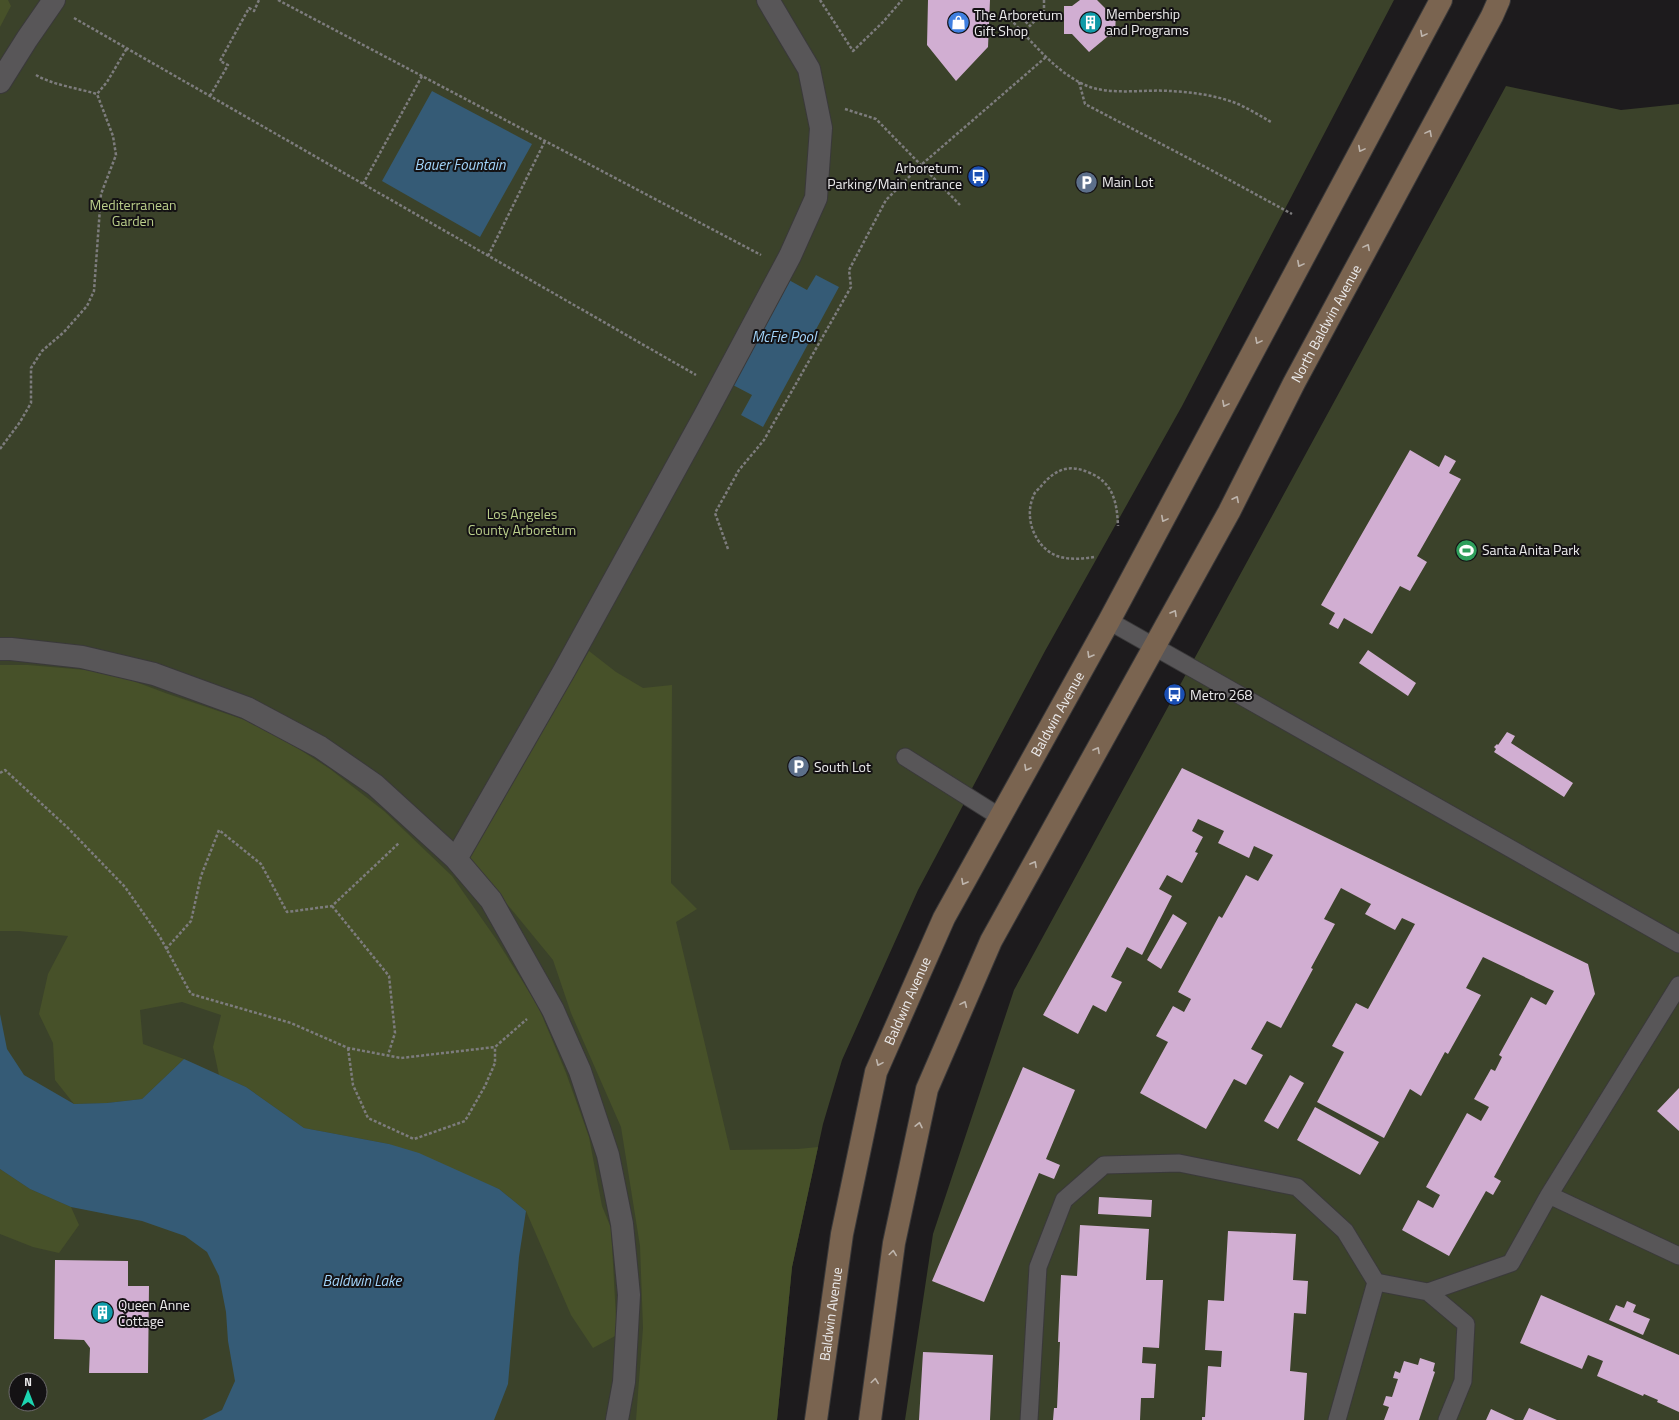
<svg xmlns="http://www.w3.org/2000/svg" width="1679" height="1420" font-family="'Titillium Web',sans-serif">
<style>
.green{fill:#3b422a;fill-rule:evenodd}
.forest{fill:#475129}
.water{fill:#355b76}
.building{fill:#d1aed2}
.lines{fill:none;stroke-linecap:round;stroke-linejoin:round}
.lane-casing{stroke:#3a393a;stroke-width:19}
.street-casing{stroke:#3a393a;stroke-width:24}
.secondary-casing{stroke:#3a393a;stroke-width:24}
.path{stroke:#7d7c7d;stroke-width:2.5;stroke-dasharray:3 2;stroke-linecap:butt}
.lane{stroke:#585658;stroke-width:17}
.street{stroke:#585658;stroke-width:22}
.secondary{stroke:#7a6450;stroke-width:22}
.oneway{stroke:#bfb6ae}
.labels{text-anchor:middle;stroke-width:4;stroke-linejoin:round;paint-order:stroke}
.poi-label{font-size:14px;fill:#edeced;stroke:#141214;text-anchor:start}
.park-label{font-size:14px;fill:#bbcf8b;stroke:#141214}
.street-label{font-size:14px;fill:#edeced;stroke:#141214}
.water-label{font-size:15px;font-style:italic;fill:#a3d5fb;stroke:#141214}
</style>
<rect width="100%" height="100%" fill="#1d1b1d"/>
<path class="green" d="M 0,0 L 1394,0 L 1182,406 L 1045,651 L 918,890 L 842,1060 L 823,1124 L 792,1267 L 777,1420 L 0,1420 ZM 16,1380 L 40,1380 L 40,1404 L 16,1404 Z
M 1506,86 L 1621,110 L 1679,104 L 1679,1420 L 905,1420 L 933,1234 L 1014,990 Z"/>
<path class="forest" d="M 0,0 L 8,0 L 11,6 L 0,27 Z
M 589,651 L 616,672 L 643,688 L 672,685 L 671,883 L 697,909 L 676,922 L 730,1150 L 798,1149 L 818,1147 L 792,1267 L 777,1420 L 636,1420 L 643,1328 L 640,1246 L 621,1127 L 571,1013 L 553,960 L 512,910 L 467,858 Z
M 0,665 L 28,665 L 109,672 L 168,694 L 263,726 L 330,769 L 384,811 L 452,876 L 496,939 L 538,1006 L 566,1073 L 589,1137 L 602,1206 L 611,1228 L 617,1335 L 593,1348 L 571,1315 L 526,1211 L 499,1189 L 389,1144 L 304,1128 L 246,1087 L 219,1075 L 213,1047 L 221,1015 L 182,1002 L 140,1010 L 143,1044 L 184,1059 L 142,1099 L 107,1103 L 74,1104 L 55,1080 L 53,1043 L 39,1014 L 48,974 L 68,936 L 19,931 L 0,931 Z
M 0,1169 L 30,1189 L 71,1207 L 79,1225 L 59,1253 L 33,1247 L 0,1234 Z"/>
<path class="water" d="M 432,91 L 532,144 L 480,237 L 382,181 Z
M 816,275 L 839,287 L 763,427 L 741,415 L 752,395 L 731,384 L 787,279 L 807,290 Z
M 0,1014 L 7,1049 L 24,1075 L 74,1104 L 107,1103 L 142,1099 L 184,1059 L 246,1087 L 304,1128 L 389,1144 L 419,1153 L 499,1189 L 526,1211 L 519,1257 L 508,1384 L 494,1420 L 202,1420 L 222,1410 L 235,1381 L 228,1341 L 226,1312 L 219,1276 L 207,1252 L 185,1236 L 142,1221 L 71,1207 L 30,1189 L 0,1169 Z"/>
<path class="building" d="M 928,0 L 990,0 L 988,47 L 956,81 L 927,45 Z
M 1080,0 L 1097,0 L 1107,10 L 1116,10 L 1115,37 L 1107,37 L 1089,52 L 1072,34 L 1064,34 L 1064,6 L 1072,6 Z
M 1410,450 L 1439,467 L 1445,455 L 1456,461 L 1449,473 L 1461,479 L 1417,556 L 1427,562 L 1410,591 L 1400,586 L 1372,634 L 1344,618 L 1338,629 L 1329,624 L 1335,613 L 1321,605 Z
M 1368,650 L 1416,683 L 1408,696 L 1359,663 Z
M 1507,732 L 1515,736 L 1511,743 L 1573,783 L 1564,797 L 1494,752 L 1496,749 L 1494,747 L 1497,744 L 1498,745 Z
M 1182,768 L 1588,964 L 1595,994 L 1494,1177 L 1501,1181 L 1493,1195 L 1486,1191 L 1449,1256 L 1402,1230 L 1418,1200 L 1433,1208 L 1440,1195 L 1426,1187 L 1467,1113 L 1481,1121 L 1489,1107 L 1474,1099 L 1491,1069 L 1495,1071 L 1502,1057 L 1499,1055 L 1531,997 L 1546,1005 L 1554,991 L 1483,957 L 1466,988 L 1481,995 L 1448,1054 L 1445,1052 L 1421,1096 L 1410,1089 L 1384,1138 L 1317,1102 L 1344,1052 L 1332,1046 L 1356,1003 L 1368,1009 L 1415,924 L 1402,918 L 1395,930 L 1365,914 L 1371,904 L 1341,888 L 1324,919 L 1335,924 L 1311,968 L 1313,969 L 1281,1028 L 1267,1021 L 1251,1049 L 1263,1055 L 1246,1085 L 1234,1079 L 1206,1129 L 1140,1093 L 1168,1042 L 1156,1036 L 1173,1006 L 1184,1012 L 1191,999 L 1178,992 L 1219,916 L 1222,918 L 1246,875 L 1258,881 L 1273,855 L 1254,846 L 1249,858 L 1218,843 L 1224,831 L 1198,819 L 1192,831 L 1203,837 L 1195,852 L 1198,853 L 1182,883 L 1167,875 L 1159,889 L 1172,896 L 1142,955 L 1127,947 L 1111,977 L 1122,982 L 1106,1012 L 1093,1005 L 1078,1034 L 1043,1015 Z
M 1173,914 L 1187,923 L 1161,969 L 1147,960 Z
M 1023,1067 L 1075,1090 L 1046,1159 L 1060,1165 L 1054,1179 L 1039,1173 L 984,1302 L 932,1281 Z
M 1290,1075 L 1304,1083 L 1278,1129 L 1264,1121 Z
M 1679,1088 L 1679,1131 L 1657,1111 Z
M 1315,1107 L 1379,1142 L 1360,1175 L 1297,1140 Z
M 1099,1197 L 1152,1200 L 1151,1217 L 1098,1214 Z
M 1080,1225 L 1149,1229 L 1146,1280 L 1163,1280 L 1159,1348 L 1143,1347 L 1142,1363 L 1156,1364 L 1154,1398 L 1141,1398 L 1140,1420 L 1053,1420 L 1054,1408 L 1057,1408 L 1060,1342 L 1058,1342 L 1061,1275 L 1077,1276 Z
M 1228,1231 L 1296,1234 L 1293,1280 L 1308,1281 L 1306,1314 L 1294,1313 L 1290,1371 L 1307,1373 L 1304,1420 L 1202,1420 L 1202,1417 L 1205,1417 L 1208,1366 L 1221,1367 L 1222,1351 L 1205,1350 L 1208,1300 L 1224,1301 Z
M 55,1260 L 128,1261 L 128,1286 L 149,1286 L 148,1373 L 89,1373 L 90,1348 L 84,1340 L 54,1339 Z
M 1541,1295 L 1679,1355 L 1679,1412 L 1657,1402 L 1658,1400 L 1644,1394 L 1643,1396 L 1597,1376 L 1603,1361 L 1588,1355 L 1582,1369 L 1520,1343 Z
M 1627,1301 L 1636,1305 L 1633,1312 L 1650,1319 L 1643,1335 L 1609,1320 L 1616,1305 L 1624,1308 Z
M 923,1352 L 993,1355 L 990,1420 L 919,1420 Z
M 1420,1358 L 1435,1363 L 1433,1371 L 1435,1372 L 1419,1420 L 1384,1420 L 1389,1407 L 1383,1405 L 1386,1396 L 1392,1397 L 1398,1379 L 1393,1378 L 1395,1371 L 1400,1373 L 1404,1361 L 1418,1365 Z
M 1529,1408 L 1557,1420 L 1523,1420 Z
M 1491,1409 L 1515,1420 L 1486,1420 Z"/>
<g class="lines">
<defs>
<path id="lane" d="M 1109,621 L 1679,944
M 905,757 L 1000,817
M 1549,1195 L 1679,1256
M 1428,1292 L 1466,1324 L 1463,1381 L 1447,1420
M 1029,1420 L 1038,1267 L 1064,1200 L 1104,1165 L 1179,1163 L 1297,1187 L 1345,1231 L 1376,1282 L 1428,1292 L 1511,1263 L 1549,1195 L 1679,985
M 1337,1420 L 1376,1282"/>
<path id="street" d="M 0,82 L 27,39 L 54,0
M 0,649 L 11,649 L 82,657 L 154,674 L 247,708 L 320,747 L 375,785 L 456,859 L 491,900 L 553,1010 L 580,1071 L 608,1155 L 622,1224 L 629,1295 L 624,1382 L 617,1420
M 456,859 L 564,671 L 705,415 L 790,256 L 816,198 L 821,128 L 809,69 L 768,0"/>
<g id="secondary">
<path id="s1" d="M 816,1420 L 842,1234 L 876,1072 L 944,918 L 1109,621 L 1441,0"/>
<path id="s2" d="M 870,1420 L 894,1243 L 927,1089 L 991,941 L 1229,512 L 1294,383 L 1492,16 L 1499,0"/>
</g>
</defs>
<use href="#lane" class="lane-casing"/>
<use href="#street" class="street-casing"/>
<use href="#secondary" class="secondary-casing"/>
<path class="path" d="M 278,0 L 761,255
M 820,0 L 853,51 L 883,22 L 902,0
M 1044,0 L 1044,11 L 1030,26 L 1015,11 L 1008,17 C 1032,41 1054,71 1085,85 C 1109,96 1145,89 1170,91 C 1191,92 1213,95 1233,102 C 1246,107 1259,115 1271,122
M 74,18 L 696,375
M 36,75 C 53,85 77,88 97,94 L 107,82 L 127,48
M 1079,82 L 1085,104 L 1211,170 L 1292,214
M 210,96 L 228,65 L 220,61 L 249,8 L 254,11 L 259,0
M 845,109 L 876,119 L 960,205
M 363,184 L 422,76
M 488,256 L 545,141
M 0,449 L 20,422 L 31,403 L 31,368 L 42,351 L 64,332 L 87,306 L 94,291 L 101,194 L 116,155 L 113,136 L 97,94
M 728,549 L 715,513 L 739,470 L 764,440 L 851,287 L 849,270 L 886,200 L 921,165 L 1046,57
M 1094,557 C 1082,559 1069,560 1057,556 C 1035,547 1024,519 1033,497 C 1034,492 1039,489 1042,485 C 1057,468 1070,464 1090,473 C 1114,483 1117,504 1118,526
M 0,773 L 5,770 L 68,828 L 125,887 L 160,937 L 191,994 L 291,1023 L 348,1048 L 401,1058 L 495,1047 L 527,1019
M 332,906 L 389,976 L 395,1033 L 388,1055
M 166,949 L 191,921 L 201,876 L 219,830 L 261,864 L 287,912 L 332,906 L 399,843
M 348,1048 L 353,1085 L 368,1118 L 414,1139 L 465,1121 L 485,1086 L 495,1063 L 495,1047"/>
<use href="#lane" class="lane"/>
<use href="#street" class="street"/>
<use href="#secondary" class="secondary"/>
</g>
<defs><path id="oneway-chevron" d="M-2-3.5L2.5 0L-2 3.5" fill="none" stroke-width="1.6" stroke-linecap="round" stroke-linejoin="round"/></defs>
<g class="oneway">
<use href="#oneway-chevron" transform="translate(1423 34) rotate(118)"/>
<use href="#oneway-chevron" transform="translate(1429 133) rotate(-62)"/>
<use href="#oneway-chevron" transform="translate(1361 149) rotate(118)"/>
<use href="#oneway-chevron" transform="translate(1367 247) rotate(-62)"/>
<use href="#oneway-chevron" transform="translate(1300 264) rotate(118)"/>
<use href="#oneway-chevron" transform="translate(1258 341) rotate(118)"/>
<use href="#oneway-chevron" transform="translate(1225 404) rotate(118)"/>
<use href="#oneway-chevron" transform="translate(1236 499) rotate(-63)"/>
<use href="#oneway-chevron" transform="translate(1164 519) rotate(118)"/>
<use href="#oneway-chevron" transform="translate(1174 613) rotate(-60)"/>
<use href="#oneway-chevron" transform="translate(1090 655) rotate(120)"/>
<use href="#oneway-chevron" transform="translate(1097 750) rotate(-61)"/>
<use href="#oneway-chevron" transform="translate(1027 768) rotate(119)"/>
<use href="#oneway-chevron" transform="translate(1034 864) rotate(-61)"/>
<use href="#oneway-chevron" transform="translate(964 882) rotate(119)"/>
<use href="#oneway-chevron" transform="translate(964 1004) rotate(-66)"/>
<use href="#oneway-chevron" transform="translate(879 1063) rotate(114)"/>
<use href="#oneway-chevron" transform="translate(919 1125) rotate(-78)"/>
<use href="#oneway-chevron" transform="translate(893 1253) rotate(-82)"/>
<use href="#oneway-chevron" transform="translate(875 1381) rotate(-82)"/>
</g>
<defs>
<symbol id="building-disc" viewBox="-11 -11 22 22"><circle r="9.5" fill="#0f9aa8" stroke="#141214"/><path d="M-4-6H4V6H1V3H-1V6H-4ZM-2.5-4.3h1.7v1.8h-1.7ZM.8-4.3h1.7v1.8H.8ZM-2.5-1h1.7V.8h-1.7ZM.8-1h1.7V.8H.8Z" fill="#fff"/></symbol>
<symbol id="shop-disc" viewBox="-11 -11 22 22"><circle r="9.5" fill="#3f7fe0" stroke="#141214"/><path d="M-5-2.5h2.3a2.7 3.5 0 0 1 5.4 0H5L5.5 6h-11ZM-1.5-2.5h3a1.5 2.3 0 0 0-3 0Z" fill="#fff"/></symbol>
<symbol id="bus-disc" viewBox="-11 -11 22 22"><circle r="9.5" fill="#1a4fb4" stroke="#141214"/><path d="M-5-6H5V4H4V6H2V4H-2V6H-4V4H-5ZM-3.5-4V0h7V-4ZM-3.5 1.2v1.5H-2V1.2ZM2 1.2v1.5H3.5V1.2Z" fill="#fff"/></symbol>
<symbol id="parking-disc" viewBox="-11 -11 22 22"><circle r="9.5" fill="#5c6f8a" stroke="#141214"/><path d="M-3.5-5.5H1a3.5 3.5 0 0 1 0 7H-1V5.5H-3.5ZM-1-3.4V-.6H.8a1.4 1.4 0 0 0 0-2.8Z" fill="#fff"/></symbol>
<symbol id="stadium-disc" viewBox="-11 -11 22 22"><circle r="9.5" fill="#2e9e5b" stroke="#141214"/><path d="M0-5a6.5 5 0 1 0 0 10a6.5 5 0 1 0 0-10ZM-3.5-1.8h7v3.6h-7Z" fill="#fff"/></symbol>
</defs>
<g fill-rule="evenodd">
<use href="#building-disc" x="1078" y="10" width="25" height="25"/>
<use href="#shop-disc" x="946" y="10" width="25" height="25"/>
<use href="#bus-disc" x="966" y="164" width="25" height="25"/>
<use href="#parking-disc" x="1074" y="170" width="25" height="25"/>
<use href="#stadium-disc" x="1454" y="538" width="25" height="25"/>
<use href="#bus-disc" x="1162" y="682" width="25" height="25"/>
<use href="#parking-disc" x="786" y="754" width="25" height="25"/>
<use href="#building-disc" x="90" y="1300" width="25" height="25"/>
</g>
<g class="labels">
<g class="poi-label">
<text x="1106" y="19">Membership<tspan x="1106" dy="16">and Programs</tspan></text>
<text x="974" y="20">The Arboretum<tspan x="974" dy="16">Gift Shop</tspan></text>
<text x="962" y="173" text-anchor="end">Arboretum:<tspan x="962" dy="16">Parking/Main entrance</tspan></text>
<text x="1102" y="187">Main Lot</text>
<text x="1482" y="555">Santa Anita Park</text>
<text x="1190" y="700">Metro 268</text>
<text x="814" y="772">South Lot</text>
<text x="118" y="1310">Queen Anne<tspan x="118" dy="16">Cottage</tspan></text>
</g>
<g class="park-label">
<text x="133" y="210">Mediterranean<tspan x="133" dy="16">Garden</tspan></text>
<text x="522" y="519">Los Angeles<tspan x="522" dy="16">County Arboretum</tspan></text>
</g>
<g class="street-label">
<text dy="5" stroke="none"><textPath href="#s2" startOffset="1200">North Baldwin Avenue</textPath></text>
<text dy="5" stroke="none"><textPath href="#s1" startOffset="755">Baldwin Avenue</textPath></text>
<text dy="5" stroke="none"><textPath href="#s1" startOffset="431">Baldwin Avenue</textPath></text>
<text dy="5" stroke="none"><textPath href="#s1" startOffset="107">Baldwin Avenue</textPath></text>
</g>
<g class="water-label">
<text x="460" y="170">Bauer Fountain</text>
<text x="784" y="342">McFie Pool</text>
<text x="362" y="1286">Baldwin Lake</text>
</g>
</g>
<g transform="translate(28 1392)"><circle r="19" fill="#141214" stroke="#6b696b"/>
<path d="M0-3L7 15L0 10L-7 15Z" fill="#1cd5b1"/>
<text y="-6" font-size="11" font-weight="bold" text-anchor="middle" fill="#edeced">N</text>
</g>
</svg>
